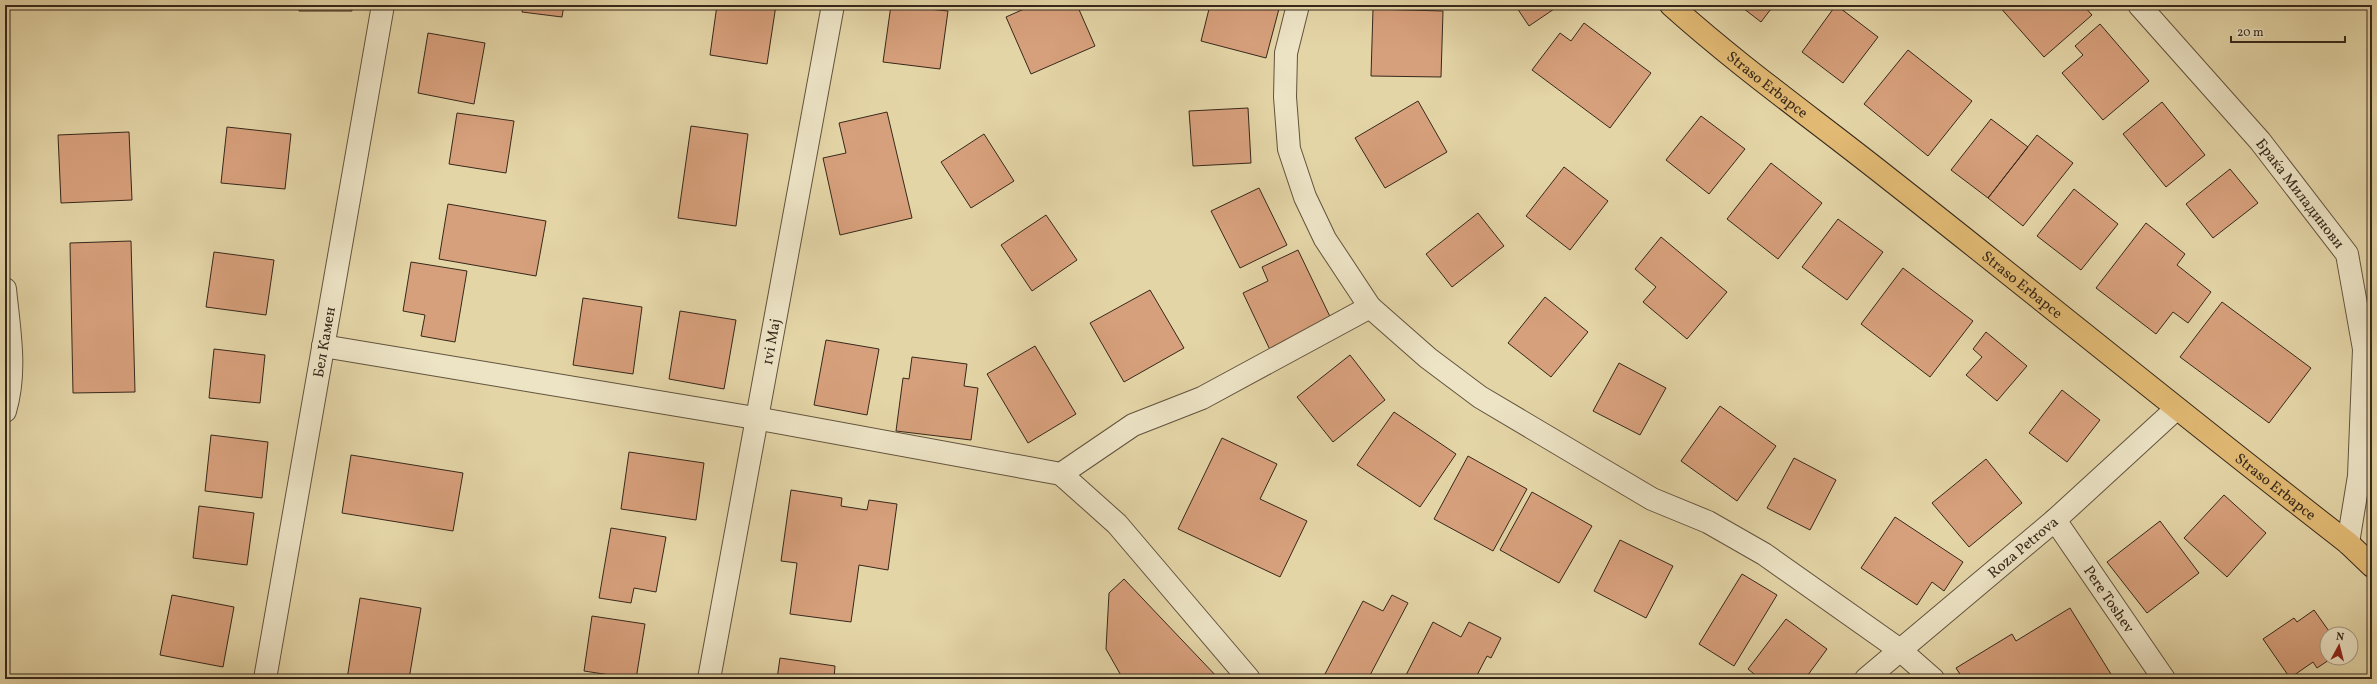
<svg xmlns="http://www.w3.org/2000/svg" width="2377" height="684" font-family="Vollkorn,serif">
<style>
.building{fill:#d7a07c;stroke:#36281a}
.lines{fill:none;stroke-linecap:round;stroke-linejoin:round}
.minor-casing{stroke:#62533d;stroke-width:24}
.major-casing{stroke:#36281a;stroke-width:24}
.minor{stroke:#ede4c6;stroke-width:22}
.major{stroke:#e2ba74;stroke-width:22}
.labels{text-anchor:middle;stroke-width:3;stroke-linejoin:round;paint-order:stroke}
.street-label{font-size:15px;fill:#36281a;stroke:#ede4c6}
</style>
<rect width="100%" height="100%" fill="#e4d5a7"/>
<filter id="stains"><feTurbulence type="fractalNoise" baseFrequency=".005" numOctaves="4"/><feColorMatrix values="0 0 0 0 .2 0 0 0 0 .09 0 0 0 0 .02 0 0 0 .5 -.17"/></filter>
<radialGradient id="worn" r=".72"><stop offset=".6" stop-color="#630" stop-opacity="0"/><stop offset="1" stop-color="#630" stop-opacity=".3"/></radialGradient>
<path class="building" d="M 299,5 L 352,5 L 352,11 L 299,11 Z
M 523,5 L 564,5 L 562,17 L 522,12 Z
M 717,5 L 776,5 L 767,64 L 710,55 Z
M 891,5 L 948,11 L 940,69 L 883,62 Z
M 1033,5 L 1077,5 L 1095,46 L 1031,74 L 1006,17 Z
M 1210,5 L 1280,5 L 1266,58 L 1201,41 Z
M 1515,5 L 1560,5 L 1529,26 Z
M 1739,5 L 1774,5 L 1761,22 Z
M 1836,5 L 1878,37 L 1843,83 L 1802,52 Z
M 1998,5 L 2083,5 L 2092,15 L 2044,57 Z
M 1373,9 L 1443,11 L 1441,77 L 1371,76 Z
M 1584,23 L 1651,73 L 1610,128 L 1532,70 L 1560,33 L 1571,41 Z
M 2100,24 L 2149,81 L 2103,120 L 2062,73 L 2083,55 L 2075,46 Z
M 428,33 L 485,43 L 474,104 L 418,93 Z
M 1908,50 L 1972,101 L 1928,156 L 1864,104 Z
M 1418,101 L 1447,152 L 1385,188 L 1355,138 Z
M 2162,102 L 2205,155 L 2166,187 L 2123,134 Z
M 1248,108 L 1251,163 L 1193,166 L 1189,111 Z
M 887,112 L 912,218 L 840,235 L 823,158 L 846,153 L 839,123 Z
M 457,113 L 514,121 L 506,173 L 449,164 Z
M 1701,116 L 1745,149 L 1709,194 L 1666,160 Z
M 1991,119 L 2028,147 L 1988,198 L 1951,170 Z
M 691,126 L 748,134 L 736,226 L 678,218 Z
M 227,127 L 291,134 L 285,189 L 221,183 Z
M 129,132 L 132,200 L 61,203 L 58,135 Z
M 984,134 L 1014,181 L 971,208 L 941,162 Z
M 2037,135 L 2073,163 L 2023,226 L 1988,198 Z
M 1771,163 L 1822,203 L 1778,259 L 1727,219 Z
M 1564,167 L 1608,201 L 1570,250 L 1526,216 Z
M 2230,169 L 2258,203 L 2213,238 L 2186,204 Z
M 1259,188 L 1287,245 L 1240,268 L 1211,211 Z
M 2074,189 L 2118,224 L 2081,270 L 2037,236 Z
M 448,204 L 546,221 L 536,276 L 439,259 Z
M 1478,213 L 1504,246 L 1452,287 L 1426,254 Z
M 1046,215 L 1077,260 L 1032,291 L 1001,245 Z
M 1838,219 L 1883,252 L 1847,300 L 1802,267 Z
M 2146,223 L 2185,254 L 2177,265 L 2211,292 L 2188,323 L 2173,312 L 2156,334 L 2096,288 Z
M 1661,237 L 1727,292 L 1687,339 L 1643,302 L 1656,287 L 1635,269 Z
M 131,241 L 135,392 L 73,393 L 70,243 Z
M 1298,250 L 1334,325 L 1272,354 L 1243,293 L 1268,281 L 1262,267 Z
M 214,252 L 274,260 L 266,315 L 206,307 Z
M 411,262 L 467,271 L 455,342 L 421,336 L 425,315 L 403,311 Z
M 1903,268 L 1973,321 L 1930,377 L 1861,324 Z
M 1150,290 L 1184,348 L 1124,382 L 1090,323 Z
M 1545,297 L 1588,332 L 1551,377 L 1508,343 Z
M 583,298 L 642,307 L 633,374 L 573,365 Z
M 2222,302 L 2311,368 L 2269,423 L 2180,357 Z
M 680,311 L 736,320 L 724,389 L 669,379 Z
M 1986,332 L 2027,366 L 1997,401 L 1966,375 L 1982,357 L 1973,349 Z
M 826,340 L 879,349 L 867,415 L 814,405 Z
M 1035,346 L 1076,414 L 1028,443 L 987,374 Z
M 214,349 L 265,355 L 260,403 L 209,398 Z
M 1350,355 L 1385,400 L 1333,442 L 1297,397 Z
M 912,357 L 967,364 L 964,386 L 978,388 L 971,440 L 896,431 L 903,378 L 909,379 Z
M 1619,363 L 1666,388 L 1640,435 L 1593,411 Z
M 2062,390 L 2100,420 L 2067,462 L 2029,433 Z
M 1720,406 L 1776,446 L 1737,501 L 1681,461 Z
M 1394,412 L 1456,454 L 1420,507 L 1357,465 Z
M 211,435 L 268,442 L 262,498 L 205,491 Z
M 1222,438 L 1277,464 L 1260,499 L 1307,521 L 1280,577 L 1178,529 Z
M 629,452 L 704,463 L 696,520 L 621,509 Z
M 351,455 L 463,473 L 453,531 L 342,513 Z
M 1468,456 L 1527,489 L 1493,551 L 1434,519 Z
M 1794,458 L 1836,480 L 1810,530 L 1767,508 Z
M 1986,459 L 2022,503 L 1969,547 L 1932,503 Z
M 791,490 L 842,498 L 841,506 L 867,510 L 869,500 L 897,504 L 888,570 L 859,565 L 851,622 L 790,614 L 797,563 L 781,561 Z
M 1532,492 L 1592,526 L 1559,583 L 1500,550 Z
M 2224,495 L 2266,533 L 2227,577 L 2184,538 Z
M 199,506 L 254,513 L 247,565 L 193,558 Z
M 1895,517 L 1963,562 L 1944,591 L 1932,582 L 1917,605 L 1861,568 Z
M 2160,521 L 2199,573 L 2147,613 L 2107,562 Z
M 611,528 L 666,537 L 656,592 L 634,588 L 631,603 L 599,598 Z
M 1620,540 L 1673,566 L 1646,618 L 1594,591 Z
M 1742,574 L 1777,595 L 1734,666 L 1699,644 Z
M 1124,579 L 1219,679 L 1123,679 L 1106,649 L 1109,593 Z
M 172,595 L 234,607 L 223,667 L 160,655 Z
M 1392,595 L 1408,603 L 1368,679 L 1334,679 L 1325,674 L 1363,601 L 1383,611 Z
M 360,598 L 421,608 L 409,679 L 347,679 Z
M 2070,608 L 2114,679 L 1963,679 L 1956,668 L 2012,634 L 2016,641 Z
M 2314,610 L 2331,634 L 2327,634 L 2327,658 L 2332,658 L 2317,668 L 2313,662 L 2290,678 L 2263,639 L 2294,618 L 2297,622 Z
M 592,616 L 645,624 L 636,679 L 584,671 Z
M 1786,619 L 1827,649 L 1805,679 L 1760,679 L 1748,669 Z
M 1433,622 L 1461,637 L 1469,622 L 1501,638 L 1491,658 L 1487,656 L 1475,679 L 1404,679 Z
M 780,658 L 835,666 L 834,679 L 777,679 Z"/>
<g class="lines">
<defs>
<g id="minor">
<path d="M 1298,5 L 1286,53 L 1285,97 L 1289,149 L 1305,197 L 1325,239 L 1370,307 L 1428,358 L 1480,397 L 1652,499 L 1708,522 L 1764,554 L 1900,650 L 1933,679"/>
<path id="s1" d="M 2139,5 L 2260,141 L 2347,254 L 2364,349 L 2359,476 L 2348,543"/>
<path d="M 5,289 C 9,330 17,371 5,411"/>
<path d="M 323,346 L 755,418 L 1061,474 L 1133,425 L 1202,398 L 1370,307"/>
<path d="M 1061,474 L 1117,524 L 1249,679"/>
<path id="s2" d="M 2055,520 L 2164,679"/>
<path id="s3" d="M 265,679 L 383,5"/>
<path id="s4" d="M 709,679 L 833,5"/>
<path id="s5" d="M 1866,679 L 2055,520 L 2176,409"/>
</g>
<g id="major">
<path id="s6" d="M 1671,5 C 1740,67 1815,120 1888,178 C 2042,299 2193,423 2348,543 L 2372,566"/>
</g>
</defs>
<use href="#minor" class="minor-casing"/>
<use href="#major" class="major-casing"/>
<use href="#minor" class="minor"/>
<use href="#major" class="major"/>
</g>
<g class="labels">
<g class="street-label">
<text dy="5" stroke="none"><textPath href="#s6" startOffset="125">Straso Erbapce</textPath></text>
<text dy="5" stroke="none"><textPath href="#s1" startOffset="248">Браќа Миладинови</textPath></text>
<text dy="5" stroke="none"><textPath href="#s6" startOffset="449">Straso Erbapce</textPath></text>
<text dy="5" stroke="none"><textPath href="#s3" startOffset="342">Бел Камен</textPath></text>
<text dy="5" stroke="none"><textPath href="#s4" startOffset="343">1vi Maj</textPath></text>
<text dy="5" stroke="none"><textPath href="#s6" startOffset="773">Straso Erbapce</textPath></text>
<text dy="5" stroke="none"><textPath href="#s5" startOffset="205">Roza Petrova</textPath></text>
<text dy="5" stroke="none"><textPath href="#s2" startOffset="96">Pere Toshev</textPath></text>
</g>
</g>
<rect width="2377" height="684" fill="none" stroke="#e4d5a7" stroke-width="20"/>
<rect x="6" y="6" width="2365" height="672" fill="none" stroke="#36281a" stroke-width="2"/>
<rect x="10" y="10" width="2357" height="664" fill="none" stroke="#36281a"/>
<g transform="translate(2339 646) rotate(7)"><circle r="19" fill="#ede4c6" stroke="#a49981"/>
<path d="M0-3L7 15L0 10L-7 15Z" fill="#8f2418"/>
<text y="-6" font-size="11" font-weight="bold" text-anchor="middle" fill="#36281a">N</text>
</g>
<path d="M2231 36v6h114v-6" fill="none" stroke="#36281a" stroke-width="2"/>
<text x="2237" y="36" font-size="12" fill="#36281a" stroke="#ede4c6" stroke-width="3" paint-order="stroke">20 m</text>
<rect width="100%" height="100%" filter="url(#stains)"/>
<rect width="100%" height="100%" fill="url(#worn)"/>
</svg>
